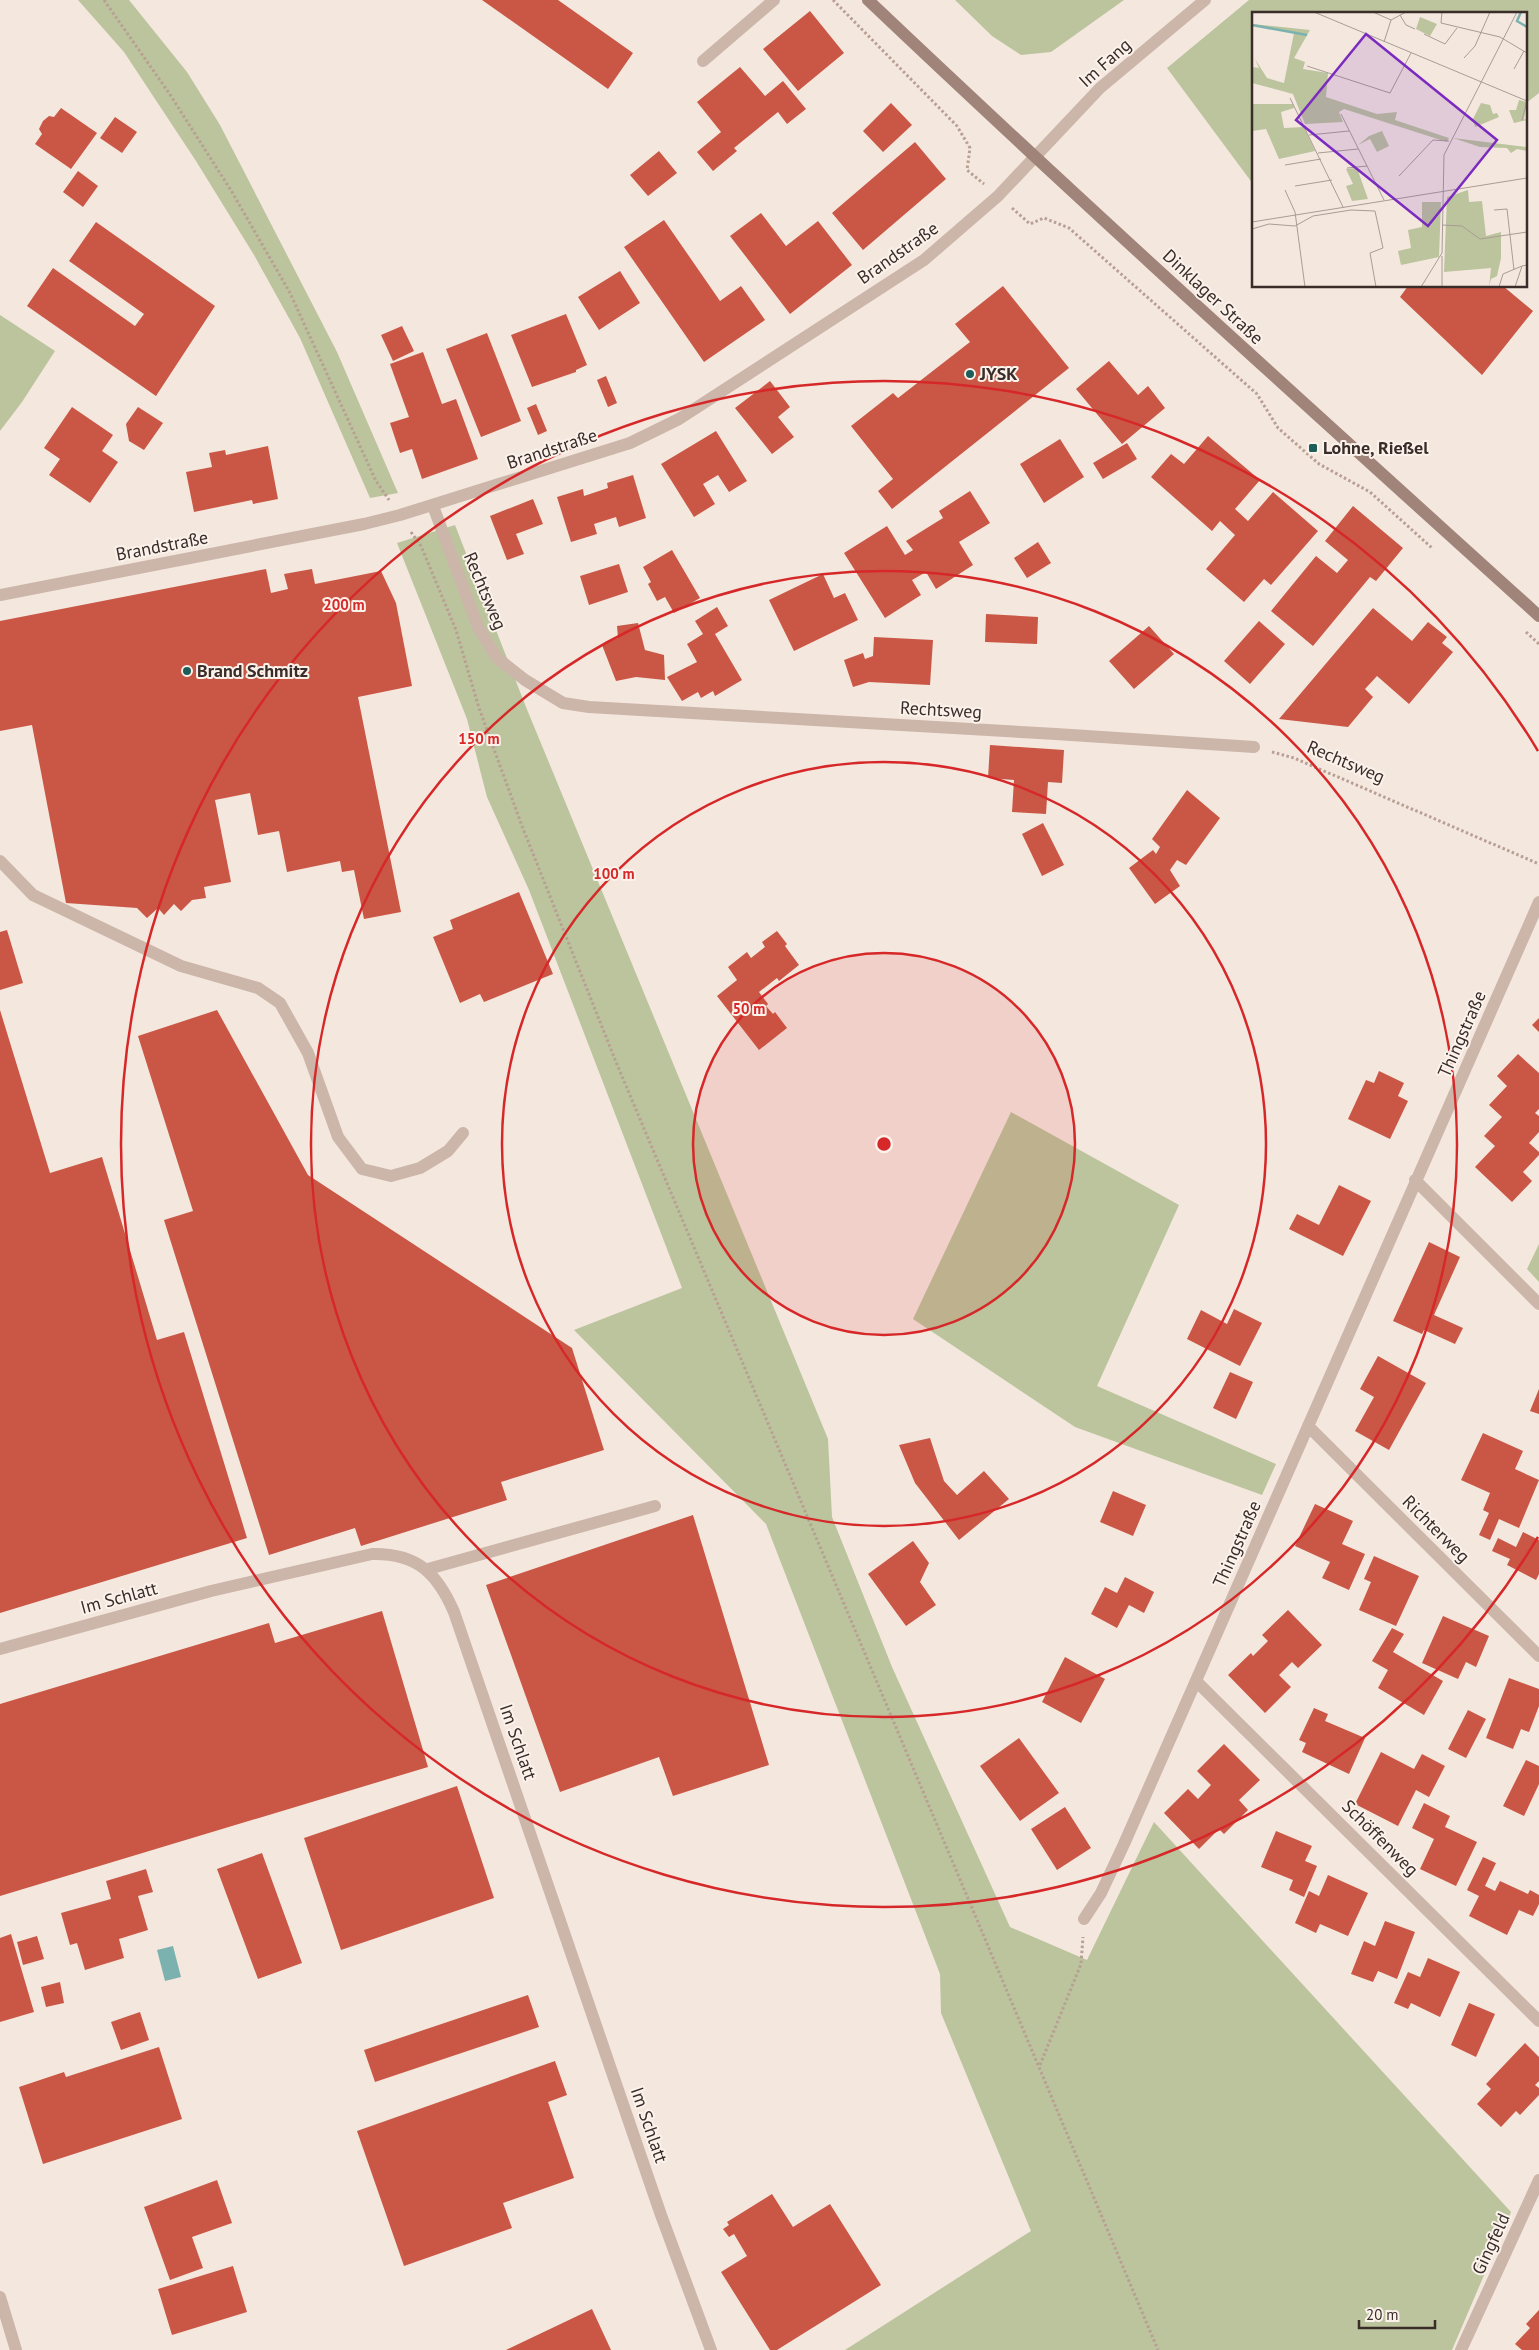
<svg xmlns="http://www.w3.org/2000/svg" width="1539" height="2350" font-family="'PT Sans',sans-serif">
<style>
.green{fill:#bbc49d}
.water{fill:#7bb2af}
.building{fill:#ca5745}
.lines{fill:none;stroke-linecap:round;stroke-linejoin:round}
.path{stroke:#b89f93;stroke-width:3;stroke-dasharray:2.5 2.5;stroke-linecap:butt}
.service{stroke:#ccb5a9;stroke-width:12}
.minor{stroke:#ccb5a9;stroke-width:12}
.secondary{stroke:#a0847a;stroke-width:12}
.ring{fill:none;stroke:#d62828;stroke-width:2.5}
.poi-dot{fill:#1c5d5a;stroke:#fbf2eb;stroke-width:2}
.labels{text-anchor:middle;stroke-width:4;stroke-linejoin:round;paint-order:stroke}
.street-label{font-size:18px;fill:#392c29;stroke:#fbf2eb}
.poi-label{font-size:18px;font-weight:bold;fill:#392c29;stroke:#fbf2eb;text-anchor:start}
.inset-river{fill:none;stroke:#7bb2af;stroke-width:2.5}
.inset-road{fill:none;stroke:#a99c96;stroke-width:1}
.view{fill:#7b2cbf;fill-opacity:0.15;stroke:#7b2cbf;stroke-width:2.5}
.inset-edge{fill:none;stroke:#392c29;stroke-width:2.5}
.centre{fill:#d62828;stroke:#fbf2eb;stroke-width:2.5}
.ring-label{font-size:15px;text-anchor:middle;font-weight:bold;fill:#d62828;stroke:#fbf2eb;stroke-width:4;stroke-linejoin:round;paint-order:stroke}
</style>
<rect width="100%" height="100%" fill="#f4e7de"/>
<path class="green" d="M 78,0 L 129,0 L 187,72 L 220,125 L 337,352 L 398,493 L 370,498 L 300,338 L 254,255 L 196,161 L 124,52 Z
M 955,0 L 1124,0 L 1051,52 L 1021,55 L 992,36 Z
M 1249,0 L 1539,0 L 1539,93 L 1525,104 L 1525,14 L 1253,14 L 1253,184 L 1167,68 Z
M 0,315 L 55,351 L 22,402 L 0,431 Z
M 455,525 L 526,707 L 828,1439 L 832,1517 L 892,1667 L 1010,1927 L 1087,1960 L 1154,1822 L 1511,2212 L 1452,2350 L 845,2350 L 1031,2231 L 941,2013 L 940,1974 L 766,1524 L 574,1330 L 682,1288 L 529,890 L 487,797 L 467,719 L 397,543 Z
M 1011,1112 L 1179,1205 L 1097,1386 L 1276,1464 L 1262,1495 L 1075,1427 L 913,1319 Z
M 1539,1244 L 1539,1282 L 1527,1269 Z"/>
<path class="water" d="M 173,1946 L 181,1977 L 165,1981 L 157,1950 Z"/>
<path class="building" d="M 482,0 L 558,0 L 633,53 L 608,89 Z
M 810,11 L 844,53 L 798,91 L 763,49 Z
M 740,67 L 765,96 L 783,81 L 806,109 L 787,124 L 778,112 L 734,148 L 737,151 L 713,171 L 697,152 L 721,132 L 697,102 Z
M 891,103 L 912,125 L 883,152 L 863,131 Z
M 61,108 L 97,133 L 71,169 L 35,144 L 42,134 L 39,129 L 43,121 L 49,116 L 54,117 Z
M 115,117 L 137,132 L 122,153 L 100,138 Z
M 915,142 L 946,179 L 863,250 L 832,213 Z
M 659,151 L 677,173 L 648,196 L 630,175 Z
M 78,171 L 98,186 L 83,207 L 63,192 Z
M 761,213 L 786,246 L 818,221 L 852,265 L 790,314 L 730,236 Z
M 664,220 L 720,301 L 741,286 L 765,320 L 704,362 L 624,247 Z
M 96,222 L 215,306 L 156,396 L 27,306 L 53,268 L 135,326 L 144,314 L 69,261 Z
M 620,271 L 640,303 L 599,330 L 578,297 Z
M 1003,286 L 1069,368 L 892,509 L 878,491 L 893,479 L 851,426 L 893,393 L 898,398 L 970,342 L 955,324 Z
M 1408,286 L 1503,286 L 1533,311 L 1482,375 L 1400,297 Z
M 566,314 L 587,365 L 576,370 L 576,372 L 532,387 L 511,335 Z
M 402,326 L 414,351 L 393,361 L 381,335 Z
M 487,333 L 521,421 L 481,437 L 446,349 Z
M 423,352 L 442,404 L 456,399 L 478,459 L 422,479 L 412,449 L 400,453 L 390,423 L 409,417 L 390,364 Z
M 1109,361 L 1138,395 L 1148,386 L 1165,408 L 1122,444 L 1076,389 Z
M 606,376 L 617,403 L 608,407 L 597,380 Z
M 770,381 L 790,407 L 778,417 L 794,437 L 772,454 L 735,408 Z
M 536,404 L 547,431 L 538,435 L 527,408 Z
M 72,407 L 113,435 L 102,451 L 118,462 L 90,503 L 49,475 L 60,459 L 44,448 Z
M 138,407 L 163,423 L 144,450 L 129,441 L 126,424 Z
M 716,431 L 747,481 L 729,492 L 718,475 L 703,484 L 715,504 L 694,517 L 661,464 Z
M 1208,436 L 1260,480 L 1235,509 L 1248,521 L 1273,492 L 1318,531 L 1271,585 L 1264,579 L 1244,602 L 1206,569 L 1235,535 L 1220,521 L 1212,531 L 1151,477 L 1171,454 L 1184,464 Z
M 1060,439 L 1084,477 L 1044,503 L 1020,464 Z
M 1127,443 L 1137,459 L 1103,479 L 1093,463 Z
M 268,446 L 278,499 L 253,504 L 252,500 L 194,512 L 186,472 L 212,467 L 209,453 L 225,450 L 226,455 Z
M 633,475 L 646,518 L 619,527 L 616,517 L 594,524 L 597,534 L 571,542 L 557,497 L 583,489 L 584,496 L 608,488 L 607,483 Z
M 970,491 L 990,523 L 959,542 L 973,565 L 936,589 L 926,572 L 912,580 L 921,595 L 885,618 L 844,553 L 887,526 L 905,555 L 913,550 L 906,541 L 943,518 L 939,511 Z
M 533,499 L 543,524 L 516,534 L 524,554 L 507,560 L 490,516 Z
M 1353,506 L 1403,548 L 1376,581 L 1370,577 L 1313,646 L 1271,611 L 1316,556 L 1337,573 L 1348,560 L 1325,541 Z
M 1038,542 L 1051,563 L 1027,578 L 1014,558 Z
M 672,550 L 700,598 L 674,613 L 665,597 L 657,601 L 648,584 L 651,582 L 643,567 Z
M 619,564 L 628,592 L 589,605 L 580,576 Z
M 266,569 L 271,593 L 288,589 L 284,574 L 312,569 L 315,584 L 381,571 L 396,603 L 412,686 L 358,697 L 401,912 L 364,919 L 354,870 L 342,872 L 340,861 L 287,872 L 279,831 L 258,835 L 250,793 L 215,800 L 231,882 L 204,887 L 206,898 L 192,900 L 181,911 L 174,904 L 164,915 L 158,908 L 147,918 L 137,908 L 66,903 L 32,725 L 0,731 L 0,621 Z
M 823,574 L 834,598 L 845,593 L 858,620 L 794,651 L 769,600 Z
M 717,607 L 728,626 L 715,634 L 742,680 L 715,696 L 713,691 L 701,698 L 698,692 L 682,701 L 667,677 L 697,662 L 687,644 L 703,634 L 695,621 Z
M 1373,608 L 1412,641 L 1428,622 L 1447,637 L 1442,643 L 1453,652 L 1409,704 L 1377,676 L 1365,689 L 1373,697 L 1348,727 L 1279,719 Z
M 986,614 L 1038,617 L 1037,644 L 985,642 Z
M 1259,621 L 1285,644 L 1250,684 L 1224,661 Z
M 638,623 L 645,650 L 664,655 L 665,680 L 636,677 L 616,681 L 602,645 L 618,638 L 617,626 Z
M 1149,626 L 1174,654 L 1134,689 L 1109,661 Z
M 874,637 L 933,640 L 930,685 L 869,682 L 853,687 L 844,660 L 863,653 L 865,659 L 873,656 Z
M 990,745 L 1064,750 L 1062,783 L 1048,782 L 1046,814 L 1012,812 L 1014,780 L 988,778 Z
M 1187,790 L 1220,818 L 1186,865 L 1177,860 L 1170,870 L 1180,886 L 1155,904 L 1129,868 L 1153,850 L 1156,854 L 1160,847 L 1152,839 Z
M 1043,823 L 1064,865 L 1042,876 L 1022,834 Z
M 519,892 L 553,974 L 484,1002 L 480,994 L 460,1003 L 433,937 L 453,929 L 450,920 Z
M 7,930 L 23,983 L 0,990 L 0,932 Z
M 777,931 L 787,944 L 785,946 L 799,965 L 779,981 L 777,978 L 759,992 L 768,1004 L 766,1006 L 773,1014 L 775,1012 L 787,1028 L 759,1050 L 717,996 L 737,980 L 728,967 L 747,952 L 751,958 L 765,947 L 762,942 Z
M 0,1010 L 50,1173 L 102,1157 L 157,1340 L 184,1332 L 247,1538 L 0,1613 Z
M 217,1010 L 308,1175 L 572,1348 L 604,1450 L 501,1482 L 507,1500 L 361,1546 L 355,1528 L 269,1555 L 164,1220 L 193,1211 L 138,1036 Z
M 1539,1018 L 1539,1032 L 1532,1025 Z
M 1518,1054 L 1539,1073 L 1539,1109 L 1535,1113 L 1539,1116 L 1539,1132 L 1529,1143 L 1539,1152 L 1539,1155 L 1523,1172 L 1532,1181 L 1512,1202 L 1475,1167 L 1495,1146 L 1484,1136 L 1502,1117 L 1489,1105 L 1507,1086 L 1497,1076 Z
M 1379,1071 L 1404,1083 L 1398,1096 L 1408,1101 L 1390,1139 L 1348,1119 L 1366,1080 L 1374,1083 Z
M 1339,1185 L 1371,1201 L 1343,1256 L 1289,1229 L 1297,1214 L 1319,1225 Z
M 1429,1242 L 1460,1257 L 1434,1315 L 1463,1328 L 1455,1344 L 1424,1330 L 1422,1334 L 1393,1321 Z
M 1234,1309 L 1262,1323 L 1240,1366 L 1187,1339 L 1201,1310 L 1227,1324 Z
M 1378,1356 L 1426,1383 L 1389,1450 L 1355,1431 L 1374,1397 L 1360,1389 Z
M 1230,1372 L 1253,1382 L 1236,1419 L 1213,1408 Z
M 1539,1389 L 1539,1414 L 1530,1411 Z
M 1483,1433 L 1523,1451 L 1515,1469 L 1539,1480 L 1519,1528 L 1499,1519 L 1490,1540 L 1479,1535 L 1489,1513 L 1483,1510 L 1490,1493 L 1461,1480 Z
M 930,1438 L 944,1481 L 957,1495 L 984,1471 L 1009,1499 L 959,1540 L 915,1483 L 899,1445 Z
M 1113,1491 L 1146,1505 L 1133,1536 L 1100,1522 Z
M 1315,1504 L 1353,1521 L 1342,1544 L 1365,1554 L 1349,1590 L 1322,1578 L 1330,1562 L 1295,1546 Z
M 693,1515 L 769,1765 L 673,1796 L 659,1757 L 560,1792 L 486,1585 Z
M 1523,1532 L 1539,1540 L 1539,1574 L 1536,1580 L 1507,1565 L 1510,1559 L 1492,1551 L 1498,1538 L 1516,1547 Z
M 913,1541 L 929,1563 L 920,1582 L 936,1605 L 906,1626 L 868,1574 Z
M 1374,1556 L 1419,1576 L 1396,1626 L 1359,1610 L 1371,1582 L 1364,1579 Z
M 1125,1577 L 1154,1592 L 1144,1613 L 1129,1605 L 1117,1628 L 1091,1614 L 1105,1587 L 1117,1593 Z
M 1288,1610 L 1322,1645 L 1298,1668 L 1292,1662 L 1279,1675 L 1291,1687 L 1265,1713 L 1228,1675 L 1251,1653 L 1253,1656 L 1268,1641 L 1262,1635 Z
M 382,1611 L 428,1767 L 0,1896 L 0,1704 L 269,1623 L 275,1643 Z
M 1443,1616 L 1489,1636 L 1476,1667 L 1466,1662 L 1458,1679 L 1422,1663 Z
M 1392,1628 L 1404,1634 L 1393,1652 L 1443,1681 L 1424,1715 L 1378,1688 L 1388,1670 L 1372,1661 Z
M 1065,1657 L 1105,1679 L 1081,1723 L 1042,1702 Z
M 1509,1678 L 1539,1689 L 1539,1706 L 1529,1732 L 1521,1729 L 1513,1749 L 1486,1738 Z
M 1314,1708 L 1328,1714 L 1325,1721 L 1365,1738 L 1349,1774 L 1302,1752 L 1306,1743 L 1299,1740 Z
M 1468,1710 L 1486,1719 L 1466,1758 L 1448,1749 Z
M 1019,1738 L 1059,1793 L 1020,1821 L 980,1766 Z
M 1224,1744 L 1260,1780 L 1239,1800 L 1248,1810 L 1224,1834 L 1219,1829 L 1199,1849 L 1164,1813 L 1188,1789 L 1198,1799 L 1211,1785 L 1197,1771 Z
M 1381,1752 L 1414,1769 L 1422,1754 L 1445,1766 L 1429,1797 L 1416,1790 L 1398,1826 L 1355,1804 Z
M 1526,1760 L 1539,1766 L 1539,1784 L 1524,1816 L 1503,1806 Z
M 457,1786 L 494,1898 L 341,1950 L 304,1838 Z
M 1424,1803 L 1450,1816 L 1445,1827 L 1477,1842 L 1456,1886 L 1420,1869 L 1434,1839 L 1412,1828 Z
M 1065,1807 L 1091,1848 L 1057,1870 L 1031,1829 Z
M 1276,1831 L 1312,1846 L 1305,1861 L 1317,1866 L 1304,1897 L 1289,1890 L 1293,1880 L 1261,1867 Z
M 262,1853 L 302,1963 L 258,1979 L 217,1869 Z
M 1483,1857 L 1496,1863 L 1485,1886 L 1495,1891 L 1500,1881 L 1528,1894 L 1530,1890 L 1539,1895 L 1539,1904 L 1533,1916 L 1519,1910 L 1507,1935 L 1469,1916 L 1479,1896 L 1467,1890 Z
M 146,1869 L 153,1892 L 138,1896 L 148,1930 L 119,1939 L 124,1958 L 85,1970 L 77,1943 L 70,1945 L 61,1913 L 111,1899 L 106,1881 Z
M 1328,1875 L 1368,1893 L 1348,1936 L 1320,1924 L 1316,1933 L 1295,1923 L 1309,1891 L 1319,1896 Z
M 1385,1921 L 1415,1932 L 1397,1979 L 1378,1971 L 1373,1982 L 1351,1974 L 1364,1941 L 1375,1946 Z
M 11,1934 L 34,2012 L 0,2022 L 0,1938 Z
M 37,1936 L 44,1959 L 23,1965 L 17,1942 Z
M 1428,1958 L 1460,1972 L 1440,2017 L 1411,2003 L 1408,2009 L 1394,2003 L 1408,1972 L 1420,1977 Z
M 60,1982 L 64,2003 L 46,2007 L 41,1987 Z
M 528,1995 L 539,2027 L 375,2082 L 364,2050 Z
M 1469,2003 L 1495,2014 L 1476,2057 L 1451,2045 Z
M 140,2012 L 149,2040 L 121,2050 L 111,2022 Z
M 1525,2043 L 1539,2057 L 1539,2081 L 1535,2085 L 1539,2088 L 1539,2095 L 1520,2115 L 1516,2111 L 1501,2127 L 1477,2104 L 1491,2089 L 1486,2084 Z
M 159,2047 L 182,2119 L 43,2164 L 19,2087 L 64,2072 L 66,2077 Z
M 555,2061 L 567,2095 L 548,2102 L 574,2178 L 503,2203 L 512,2228 L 404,2266 L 357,2131 Z
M 217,2180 L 232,2223 L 192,2237 L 203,2268 L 170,2280 L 144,2207 Z
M 772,2194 L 793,2227 L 830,2204 L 881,2285 L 777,2350 L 770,2350 L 721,2272 L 747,2256 L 734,2234 L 729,2237 L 723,2229 L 729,2225 L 727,2222 Z
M 233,2266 L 247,2312 L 172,2335 L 158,2289 Z
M 592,2309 L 611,2350 L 506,2350 Z
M 1539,2310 L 1539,2350 L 1522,2350 L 1515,2344 L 1530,2328 L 1526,2324 Z"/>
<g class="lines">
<path class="path" d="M 104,0 L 169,93 L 232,192 L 290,293 L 376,481 L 389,500
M 833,0 L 957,126 L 970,148 L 967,170 L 984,184
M 1012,208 L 1030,224 L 1044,218 L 1069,228 L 1257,394 L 1278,428 L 1319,464 L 1370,492 L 1432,548
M 411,532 L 421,546 L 456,630 L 479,708 L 522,826 L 616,1062 L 1158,2350
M 1526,632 L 1539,644
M 1272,752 L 1294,758 L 1539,864
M 1040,2065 L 1081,1964 L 1083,1937"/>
<path class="service" d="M 703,61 L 774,0
M 0,861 L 33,895 L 181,966 L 258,988 L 280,1003 L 308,1053 L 338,1137 L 362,1169 L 391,1176 L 420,1168 L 448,1151 L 463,1133
M 428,1569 L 655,1506"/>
<path class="minor" d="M 433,506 L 478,627 L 497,658 L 525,680 L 563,703 L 589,707 L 1056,734 L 1254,747
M 0,595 L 364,524 L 400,515 L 630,443 L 679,419 L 924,260 L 998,196 L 1100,88 L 1205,0
M 1415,1180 L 1539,1304
M 1308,1426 L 1539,1656
M 0,1649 L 211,1591 L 372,1554 C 417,1553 437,1573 454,1612 L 661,2215 L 711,2350
M 1196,1681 L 1539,2021
M 1084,1919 L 1101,1893 L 1124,1844 L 1539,902
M 0,2297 L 16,2350
M 1461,2350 L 1539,2180"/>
<path class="secondary" d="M 868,0 C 1088,209 1314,412 1539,616"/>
</g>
<circle cx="884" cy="1144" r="191" fill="#d62828" fill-opacity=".12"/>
<g class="ring">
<circle cx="884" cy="1144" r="191"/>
<circle cx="884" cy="1144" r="382"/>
<circle cx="884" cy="1144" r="573"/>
<path d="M1538 1537A763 763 0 1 1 1538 751"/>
</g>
<g class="poi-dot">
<circle cx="970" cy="374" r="5"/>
<rect x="1308" y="443" width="10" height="10" rx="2.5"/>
<circle cx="187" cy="671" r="5"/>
</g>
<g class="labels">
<g class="street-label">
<text transform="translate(1105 63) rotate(-42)" y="6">Im Fang</text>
<text transform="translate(898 253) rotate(-35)" y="6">Brandstraße</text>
<text transform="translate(1213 297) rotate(43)" y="6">Dinklager Straße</text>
<text transform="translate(552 449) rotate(-18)" y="6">Brandstraße</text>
<text transform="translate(162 546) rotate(-11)" y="6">Brandstraße</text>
<text transform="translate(485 591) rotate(67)" y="6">Rechtsweg</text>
<text transform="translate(941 710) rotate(3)" y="6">Rechtsweg</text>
<text transform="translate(1346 762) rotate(23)" y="6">Rechtsweg</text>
<text transform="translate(1462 1034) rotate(-66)" y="6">Thingstraße</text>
<text transform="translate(1436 1529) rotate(45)" y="6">Richterweg</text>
<text transform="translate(1237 1544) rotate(-66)" y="6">Thingstraße</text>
<text transform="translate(119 1598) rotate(-15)" y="6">Im Schlatt</text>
<text transform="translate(518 1742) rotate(71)" y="6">Im Schlatt</text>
<text transform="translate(1380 1838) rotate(45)" y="6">Schöffenweg</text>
<text transform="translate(649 2125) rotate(71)" y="6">Im Schlatt</text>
<text transform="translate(1491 2244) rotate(-65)" y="6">Gingfeld</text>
</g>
<g class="poi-label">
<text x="980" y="380">JYSK</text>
<text x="1323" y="454">Lohne, Rießel</text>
<text x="197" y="677">Brand Schmitz</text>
</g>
</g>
<g transform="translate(1252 12)">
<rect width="275" height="275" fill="#f4e7de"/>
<path d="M 168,5 L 185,12 L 178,24 L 164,17 ZM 0,12 L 58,18 L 42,46 L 53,50 L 51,57 L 76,61 L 74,85 L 125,102 L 145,100 L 143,108 L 197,126 L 195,130 L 92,97 L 87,100 L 91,110 L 53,112 L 41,82 L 0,71 L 0,55 L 7,56 L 3,47 L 15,66 L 32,71 L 42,21 ZM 267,88 L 275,90 L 272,107 L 275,108 L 262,111 L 257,98 L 264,98 ZM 229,91 L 238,93 L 241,102 L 245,101 L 247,105 L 223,115 L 221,107 ZM 0,92 L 41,92 L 42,96 L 29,100 L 32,116 L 52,115 L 63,139 L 27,147 L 14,117 L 0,119 ZM 130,119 L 137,134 L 125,140 L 118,127 L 106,133 L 117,124 ZM 201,126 L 275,135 L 275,139 L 265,137 L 259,141 L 255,136 L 228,135 ZM 105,156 L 116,187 L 100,189 L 94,174 L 101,172 L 94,157 ZM 216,178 L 217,190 L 230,189 L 234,224 L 249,220 L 249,246 L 245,264 L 239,267 L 237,275 L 239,256 L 192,260 L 195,185 ZM 170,190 L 189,190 L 187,245 L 149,253 L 146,239 L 159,236 L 156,218 L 170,215 Z" fill="#bbc49d"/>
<path class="inset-river" d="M 269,0 L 265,9 L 275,15M 0,13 L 55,23"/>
<path class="inset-road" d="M 62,0 L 275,89M 121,0 L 139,8M 190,0 L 189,11 L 248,25 L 275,41M 148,3 L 154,13 L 163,17M 172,22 L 193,32 L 205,16M 132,30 L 139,8 L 154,0M 212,46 L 223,34 L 238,0M 55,54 L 138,81 L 159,41M 262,57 L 272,39M 38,86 L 91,195M 89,102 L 132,188M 270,108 L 275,89M 57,123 L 97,119M 66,141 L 106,137M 33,153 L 69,147M 95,156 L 115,154M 147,164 L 181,128 L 197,129M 43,174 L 80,168M 33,178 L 43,200 L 53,275M 242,198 L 255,197 L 262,258M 0,210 L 275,166M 190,213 L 210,214 L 228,227 L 275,220M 0,217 L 17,212 L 43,214 L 61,204 L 99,198 L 123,199 L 131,236 L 118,241 L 124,275M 190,244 L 190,275M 169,275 L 190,241 L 192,143 L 265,0M 247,275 L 251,262 L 270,254M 263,275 L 270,254 L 275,253"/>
<path class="view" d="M 114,22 L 245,128 L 176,214 L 44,108 Z"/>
<rect width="275" height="275" class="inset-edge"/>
</g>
<circle cx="884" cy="1144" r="8" class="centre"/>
<g class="ring-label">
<text x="344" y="610">200 m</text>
<text x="479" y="744">150 m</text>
<text x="614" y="879">100 m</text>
<text x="749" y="1014">50 m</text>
</g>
<path d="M1359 2320v8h76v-8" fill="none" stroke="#392c29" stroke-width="2.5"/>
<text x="1366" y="2320" font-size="15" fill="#392c29" stroke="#fbf2eb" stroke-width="4" paint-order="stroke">20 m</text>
</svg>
